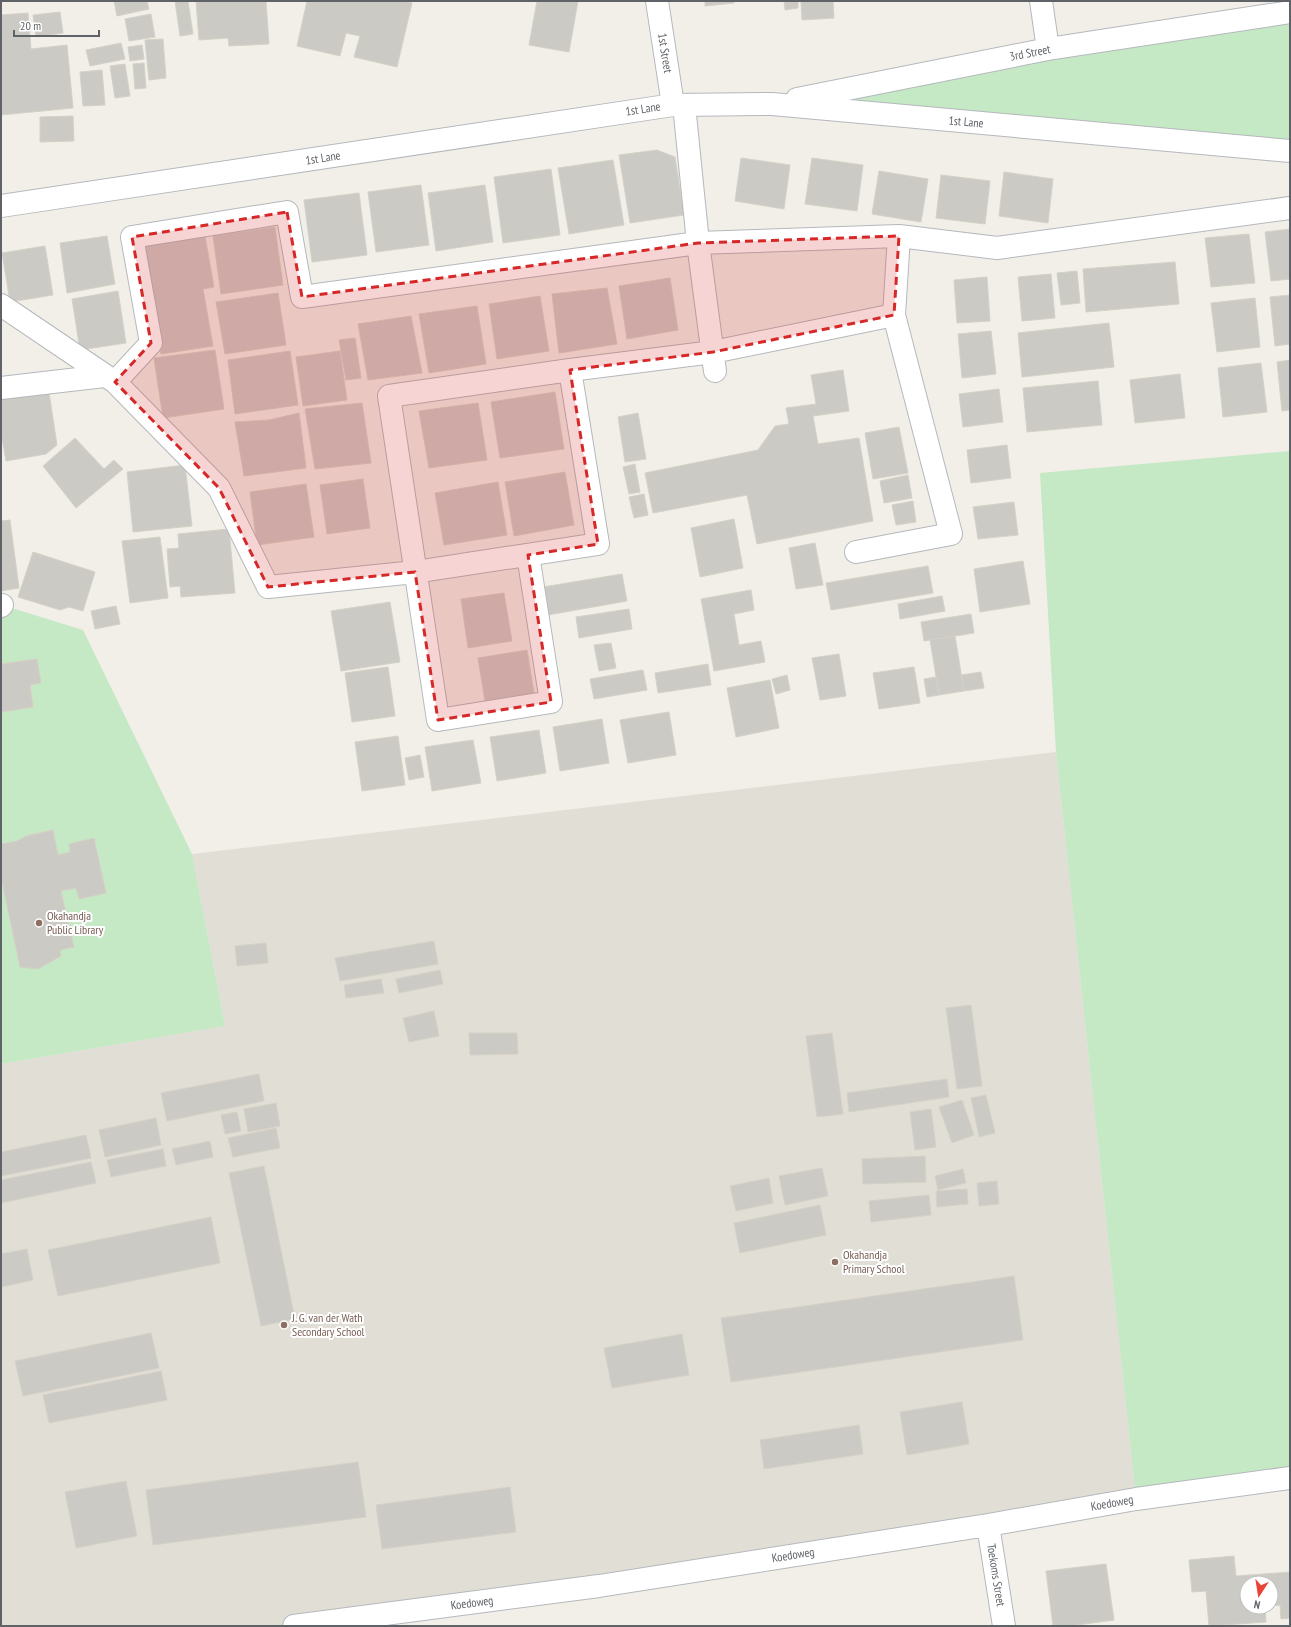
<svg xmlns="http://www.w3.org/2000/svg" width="1291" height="1627" font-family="'PT Sans Narrow',sans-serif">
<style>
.education{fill:#e1ded6}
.green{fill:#c5e8c5}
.building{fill:#cccac5;stroke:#d6d1c6}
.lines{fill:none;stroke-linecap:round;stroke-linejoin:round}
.minor-casing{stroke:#b5b8bc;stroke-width:24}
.minor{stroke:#fff;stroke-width:22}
.marked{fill:#d62828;fill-opacity:0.2;stroke:#d62828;stroke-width:3;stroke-dasharray:8 5;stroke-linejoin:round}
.education-dot{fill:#8d6e63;stroke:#fff;stroke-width:1.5}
.labels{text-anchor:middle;stroke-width:4;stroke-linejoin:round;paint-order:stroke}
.street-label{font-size:12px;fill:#5f6368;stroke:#fff}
.education-label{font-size:12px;fill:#785e54;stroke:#fff;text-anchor:start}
</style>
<rect width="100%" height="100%" fill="#f1efe8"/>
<path class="education" d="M 1056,752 L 1136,1499 L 294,1626 L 1,1626 L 1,1064 L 225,1026 L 192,854 Z"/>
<path class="green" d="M 1290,12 L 1290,151 L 772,104 Z
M 1290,451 L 1290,1478 L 1136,1499 L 1056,752 L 1040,473 Z
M 2,605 L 83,630 L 192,854 L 225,1026 L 1,1064 L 1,606 Z"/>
<path class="building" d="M 114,1 L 147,1 L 149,9 L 117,16 Z
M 175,1 L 188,1 L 193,34 L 180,36 Z
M 196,1 L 266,1 L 269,44 L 229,46 L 228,38 L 199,40 Z
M 307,1 L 404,1 L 412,3 L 397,67 L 354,57 L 360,36 L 346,33 L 340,56 L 297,46 Z
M 537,1 L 578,1 L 569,52 L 529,45 Z
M 705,1 L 734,1 L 734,3 L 705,6 Z
M 784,1 L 798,1 L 798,8 L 785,10 Z
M 801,1 L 833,1 L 834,18 L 802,20 Z
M 60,12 L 63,33 L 36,37 L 33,15 Z
M 28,13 L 31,49 L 67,45 L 73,108 L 1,115 L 1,15 Z
M 151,14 L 155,37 L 129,41 L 125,19 Z
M 163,39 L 166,78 L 149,80 L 145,40 Z
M 121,43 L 125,59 L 90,66 L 86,50 Z
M 142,45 L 144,59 L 130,61 L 128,47 Z
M 144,63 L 146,88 L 135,89 L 133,64 Z
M 125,64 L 130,96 L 115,98 L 110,66 Z
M 102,70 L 105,105 L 83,106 L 80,72 Z
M 73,116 L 74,141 L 40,142 L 40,117 Z
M 657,150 L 675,157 L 684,215 L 630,223 L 619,155 Z
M 741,158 L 790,165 L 784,209 L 735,201 Z
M 812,158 L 863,165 L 857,211 L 805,204 Z
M 613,160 L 624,225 L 569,234 L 558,168 Z
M 551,169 L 560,235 L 503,243 L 494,177 Z
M 879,171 L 928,179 L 921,222 L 872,214 Z
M 1004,172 L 1053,179 L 1048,223 L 999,216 Z
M 941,175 L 990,181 L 985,224 L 936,218 Z
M 421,185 L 429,245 L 376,252 L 368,192 Z
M 485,185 L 493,242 L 436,251 L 428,193 Z
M 359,193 L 367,255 L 312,262 L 304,200 Z
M 275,227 L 283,285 L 221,294 L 213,236 Z
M 1290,229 L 1290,279 L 1271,281 L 1265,232 Z
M 1249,234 L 1255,283 L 1211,287 L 1205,238 Z
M 107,236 L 115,284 L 67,293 L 60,243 Z
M 205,236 L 214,287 L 203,289 L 213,346 L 161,354 L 143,246 Z
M 45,246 L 53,295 L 10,302 L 2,253 Z
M 1175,262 L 1179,304 L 1086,312 L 1083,269 Z
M 1077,271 L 1080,303 L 1061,305 L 1057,273 Z
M 1051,274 L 1055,318 L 1022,321 L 1018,277 Z
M 987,277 L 990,321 L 957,323 L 954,280 Z
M 670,278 L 678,330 L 627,339 L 619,286 Z
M 607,288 L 617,344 L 559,353 L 552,294 Z
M 118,291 L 126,343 L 80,350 L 72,299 Z
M 278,293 L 286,345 L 225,354 L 216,302 Z
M 1290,295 L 1290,344 L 1275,346 L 1270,297 Z
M 540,296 L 549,351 L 497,359 L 489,304 Z
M 1255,298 L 1260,347 L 1217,352 L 1211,303 Z
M 477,306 L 486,364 L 429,373 L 419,314 Z
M 411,316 L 422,373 L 368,380 L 358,324 Z
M 1109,323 L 1114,367 L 1022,377 L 1018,333 Z
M 991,331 L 996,374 L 962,378 L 958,334 Z
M 355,338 L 361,378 L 346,380 L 339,340 Z
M 215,350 L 224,409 L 163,418 L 154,358 Z
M 290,351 L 298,405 L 235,414 L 228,360 Z
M 340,351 L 347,400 L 303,406 L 296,357 Z
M 1290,360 L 1290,410 L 1282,411 L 1277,362 Z
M 1261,363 L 1267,412 L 1223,417 L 1218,368 Z
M 843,370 L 849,411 L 813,416 L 818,444 L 859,438 L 873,521 L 757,544 L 747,495 L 653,513 L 645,473 L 758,450 L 775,426 L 789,424 L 786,408 L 816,404 L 811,375 Z
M 1180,374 L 1185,418 L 1135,423 L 1130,380 Z
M 1098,381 L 1102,425 L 1027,432 L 1023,388 Z
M 999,389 L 1003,422 L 963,427 L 959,394 Z
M 49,392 L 57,445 L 46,454 L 6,461 L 1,432 L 1,399 Z
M 555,392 L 564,449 L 500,458 L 491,402 Z
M 362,403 L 371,463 L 315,469 L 305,409 Z
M 478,403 L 487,460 L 429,468 L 419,411 Z
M 299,413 L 306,468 L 244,476 L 235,422 L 269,420 Z
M 638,413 L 646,459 L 625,462 L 618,417 Z
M 899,427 L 908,473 L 873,479 L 865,433 Z
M 75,438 L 104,469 L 114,460 L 123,469 L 76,508 L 43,466 Z
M 1007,445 L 1011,478 L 971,483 L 967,450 Z
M 635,464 L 640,492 L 629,494 L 623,467 Z
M 185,465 L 192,526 L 133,532 L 127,472 Z
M 565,472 L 574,525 L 514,536 L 505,482 Z
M 908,475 L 912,498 L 884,503 L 880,481 Z
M 363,479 L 370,528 L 327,534 L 320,485 Z
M 498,482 L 507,535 L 444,545 L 435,493 Z
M 306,484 L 314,537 L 257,545 L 250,492 Z
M 644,494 L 648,515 L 634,518 L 629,497 Z
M 913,501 L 916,522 L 896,525 L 892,505 Z
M 1014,502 L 1018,535 L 978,539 L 973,507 Z
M 734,519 L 743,568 L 700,577 L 691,528 Z
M 10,520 L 19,588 L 1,591 L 1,521 Z
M 229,529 L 235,593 L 181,597 L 180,586 L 170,587 L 167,549 L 179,548 L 178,534 Z
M 160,537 L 168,598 L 130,603 L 122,541 Z
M 815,543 L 823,585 L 796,589 L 789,548 Z
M 33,552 L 95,572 L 83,611 L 69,607 L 60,610 L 18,597 Z
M 1023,561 L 1030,604 L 980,612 L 974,569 Z
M 928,566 L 933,593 L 831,610 L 826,583 Z
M 622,574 L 627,601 L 548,615 L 543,587 Z
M 751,590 L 754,610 L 734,614 L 739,645 L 761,641 L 765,662 L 714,671 L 701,599 Z
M 504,593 L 512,641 L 468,648 L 461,599 Z
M 942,596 L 945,611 L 900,619 L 898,604 Z
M 390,602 L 400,662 L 341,671 L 331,611 Z
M 116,606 L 120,624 L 95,629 L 91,611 Z
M 629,609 L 632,629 L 579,638 L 576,617 Z
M 971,614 L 974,633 L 924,641 L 921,622 Z
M 955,636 L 964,691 L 939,695 L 930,640 Z
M 611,643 L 616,668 L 599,671 L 594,645 Z
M 527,650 L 534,693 L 485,701 L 478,658 Z
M 839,654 L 846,696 L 820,700 L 812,658 Z
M 37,659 L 41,683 L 30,685 L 33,707 L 1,712 L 1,664 Z
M 708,664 L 711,685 L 658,693 L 655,673 Z
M 388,667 L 395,716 L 352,722 L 345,673 Z
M 914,667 L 920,703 L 879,709 L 873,673 Z
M 643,670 L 647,690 L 594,699 L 590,679 Z
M 981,672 L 984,688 L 964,691 L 961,675 Z
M 787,675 L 790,690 L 776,694 L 772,679 Z
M 936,677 L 939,695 L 927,697 L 924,679 Z
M 770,680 L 779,728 L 736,737 L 727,688 Z
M 669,712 L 676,755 L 628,763 L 620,720 Z
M 602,719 L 609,763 L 560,771 L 553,727 Z
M 539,730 L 546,773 L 497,781 L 490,737 Z
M 398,736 L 405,785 L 362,791 L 355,742 Z
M 473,740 L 481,783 L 432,791 L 425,747 Z
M 420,755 L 424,777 L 409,780 L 405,758 Z
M 53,830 L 58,855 L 70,852 L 69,844 L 94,838 L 106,893 L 79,899 L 76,888 L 61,891 L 74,947 L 60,950 L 61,956 L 38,969 L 20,967 L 1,877 L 1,844 L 17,841 L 26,836 Z
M 434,941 L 438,964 L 340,981 L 335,958 Z
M 266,943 L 268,963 L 237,966 L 235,946 Z
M 440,970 L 443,984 L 399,993 L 396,979 Z
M 381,979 L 384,993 L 346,998 L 344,985 Z
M 971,1005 L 982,1086 L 957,1089 L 946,1008 Z
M 434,1011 L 439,1036 L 409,1042 L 403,1018 Z
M 469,1033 L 517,1033 L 518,1054 L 470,1055 Z
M 832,1033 L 843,1114 L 817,1117 L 806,1036 Z
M 259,1074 L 264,1101 L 167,1121 L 161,1093 Z
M 947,1079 L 949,1097 L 849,1112 L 847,1093 Z
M 986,1095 L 995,1133 L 979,1137 L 971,1098 Z
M 962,1100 L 974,1135 L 952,1143 L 939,1107 Z
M 276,1103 L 280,1126 L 248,1132 L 244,1109 Z
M 931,1109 L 936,1147 L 915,1150 L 910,1112 Z
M 237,1112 L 241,1131 L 225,1134 L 221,1115 Z
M 156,1118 L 161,1145 L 105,1157 L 99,1130 Z
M 276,1128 L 280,1148 L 233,1157 L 228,1138 Z
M 86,1135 L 91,1158 L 1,1176 L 1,1152 Z
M 210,1141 L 213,1157 L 176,1165 L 172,1149 Z
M 163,1149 L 166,1166 L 111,1177 L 107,1160 Z
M 925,1156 L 926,1182 L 863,1184 L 862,1159 Z
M 91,1162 L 96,1183 L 1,1203 L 1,1180 Z
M 264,1166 L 295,1319 L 261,1326 L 229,1173 Z
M 822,1168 L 828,1196 L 785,1205 L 779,1176 Z
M 963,1169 L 966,1183 L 938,1190 L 935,1176 Z
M 769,1178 L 773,1203 L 736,1211 L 730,1186 Z
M 997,1181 L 999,1204 L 979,1206 L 977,1183 Z
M 967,1189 L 968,1204 L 937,1207 L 936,1191 Z
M 929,1195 L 931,1215 L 871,1222 L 869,1201 Z
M 820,1205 L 826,1235 L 740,1253 L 734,1223 Z
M 211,1217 L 220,1263 L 58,1296 L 48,1250 Z
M 27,1249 L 33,1280 L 1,1287 L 1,1254 Z
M 1014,1276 L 1023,1340 L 731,1382 L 721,1318 Z
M 151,1333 L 159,1368 L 23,1396 L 15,1361 Z
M 682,1334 L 689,1375 L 612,1388 L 604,1348 Z
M 161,1371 L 167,1400 L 49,1423 L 43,1395 Z
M 962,1402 L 969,1444 L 907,1455 L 900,1412 Z
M 859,1425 L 863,1454 L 764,1469 L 760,1440 Z
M 358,1462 L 366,1517 L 153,1545 L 146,1490 Z
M 126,1481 L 137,1536 L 76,1548 L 65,1492 Z
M 510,1487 L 516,1532 L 382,1549 L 376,1505 Z
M 1234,1556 L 1236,1576 L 1290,1572 L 1290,1618 L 1281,1619 L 1280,1605 L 1271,1606 L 1271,1583 L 1247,1583 L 1247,1607 L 1265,1607 L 1266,1622 L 1209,1626 L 1206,1591 L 1192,1592 L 1189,1560 Z
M 1106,1564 L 1114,1620 L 1070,1626 L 1053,1626 L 1046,1571 Z"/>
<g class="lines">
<defs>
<path id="minor" d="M 657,1 L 673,105
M 1041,1 L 1048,49
M 797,99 L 1048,49 L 1290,12
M 684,105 L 698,243 L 715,371
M 1,206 L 673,105 L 772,104 L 1290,151
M 1,305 L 115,382 L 219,488 L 268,587 L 415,572 L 598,544 L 570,370 L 713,352 L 894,315 L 899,236
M 115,382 L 151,343 L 132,237 L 287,212 L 302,297 L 698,243 L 899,236 L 997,248 L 1290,208
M 1,388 L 104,376
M 856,552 L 951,534 L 894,315
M 528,555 L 551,702 L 438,720 L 389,396 L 570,370
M 1,606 L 2,605
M 988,1525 L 1004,1626
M 294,1626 L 599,1586 L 988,1525 L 1136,1499 L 1290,1478"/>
</defs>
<use href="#minor" class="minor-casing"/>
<use href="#minor" class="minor"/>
</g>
<path class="marked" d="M 287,212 L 302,297 L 698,243 L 899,236 L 894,315 L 713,352 L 570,370 L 598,544 L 528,555 L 551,702 L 438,720 L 415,572 L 268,587 L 219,488 L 115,382 L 151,343 L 132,237 Z"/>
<g class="education-dot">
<circle cx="39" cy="923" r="4"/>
<circle cx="835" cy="1262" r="4"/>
<circle cx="284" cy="1325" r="4"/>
</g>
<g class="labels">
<g class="street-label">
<text transform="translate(665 53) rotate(81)" y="4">1st Street</text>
<text transform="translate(1030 53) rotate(-11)" y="4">3rd Street</text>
<text transform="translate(643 109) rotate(-9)" y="4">1st Lane</text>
<text transform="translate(966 122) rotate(5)" y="4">1st Lane</text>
<text transform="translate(323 158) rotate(-9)" y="4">1st Lane</text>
<text transform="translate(1112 1503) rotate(-10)" y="4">Koedoweg</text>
<text transform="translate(793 1555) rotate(-9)" y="4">Koedoweg</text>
<text transform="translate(996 1575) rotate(81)" y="4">Toekoms Street</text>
<text transform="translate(472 1603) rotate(-7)" y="4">Koedoweg</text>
</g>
<g class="education-label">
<text x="47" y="920">Okahandja<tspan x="47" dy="14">Public Library</tspan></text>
<text x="843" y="1259">Okahandja<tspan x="843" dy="14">Primary School</tspan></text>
<text x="292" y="1322">J. G. van der Wath<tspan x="292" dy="14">Secondary School</tspan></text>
</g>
</g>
<rect width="1291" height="1627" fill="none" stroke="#5f6368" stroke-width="4"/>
<g transform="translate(1259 1595) rotate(192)"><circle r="19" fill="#ffffff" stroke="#bfc1c3"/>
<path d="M0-3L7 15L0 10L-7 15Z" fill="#ea4335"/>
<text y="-6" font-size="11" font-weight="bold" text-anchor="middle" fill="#5f6368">N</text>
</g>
<path d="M14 30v6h85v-6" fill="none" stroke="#5f6368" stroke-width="2"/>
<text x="20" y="30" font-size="12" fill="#5f6368" stroke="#ffffff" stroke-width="3" paint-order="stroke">20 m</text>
</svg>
